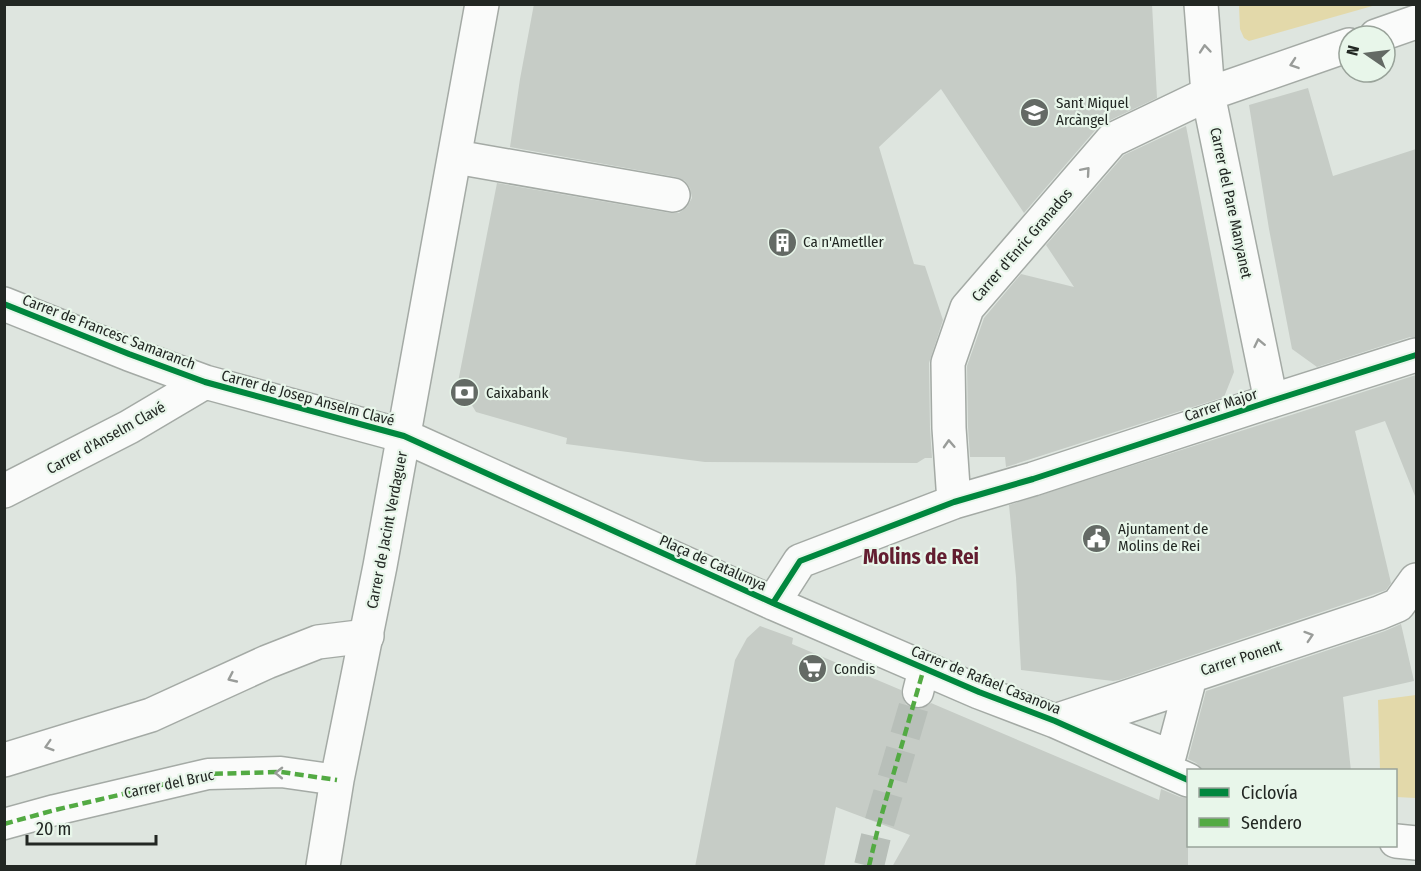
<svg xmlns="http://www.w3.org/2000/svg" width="1421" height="871" font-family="'Fira Sans Condensed',sans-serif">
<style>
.green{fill:#e3d9aa}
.building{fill:#c6ccc6}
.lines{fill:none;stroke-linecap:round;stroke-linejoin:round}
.pedestrian-tunnel{stroke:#b8bfb9;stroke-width:30;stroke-dasharray:30 15;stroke-linecap:butt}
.pedestrian-casing{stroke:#a4aaa5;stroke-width:33}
.minor-casing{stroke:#a4aaa5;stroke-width:36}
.secondary-casing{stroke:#a4aaa5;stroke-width:36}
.pedestrian{stroke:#fafbfa;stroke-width:30}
.minor{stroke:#fafbfa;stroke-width:33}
.secondary{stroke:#fafbfa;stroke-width:33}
.quiet{stroke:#53aa43;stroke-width:4.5;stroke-dasharray:9 4.5;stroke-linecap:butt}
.cycleway-casing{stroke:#e8f6ea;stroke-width:10}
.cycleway{stroke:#00873e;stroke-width:6}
.oneway{stroke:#999c99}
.labels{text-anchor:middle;stroke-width:4.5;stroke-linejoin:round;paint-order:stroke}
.poi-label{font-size:15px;fill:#222723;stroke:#e8f6ea;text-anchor:start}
.street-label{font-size:15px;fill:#222723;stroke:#e8f6ea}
.district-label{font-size:21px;font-weight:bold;fill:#621e30;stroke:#e8f6ea}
</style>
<rect width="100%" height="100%" fill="#dee5df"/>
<path class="green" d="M 1239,5 L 1239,4 L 1376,5 L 1249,41 L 1244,38 L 1240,29 Z
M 1416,695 L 1416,798 L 1396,797 L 1396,770 L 1380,770 L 1378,700 Z"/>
<path class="building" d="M 534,4 L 1152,4 L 1157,98 L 1104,123 L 1098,127 L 1024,213 L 941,89 L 879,147 L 914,264 L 925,266 L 943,320 L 929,363 L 930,428 L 932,458 L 925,458 L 917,463 L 705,462 L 566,444 L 567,438 L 476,412 L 458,382 L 497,183 L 670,213 L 679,213 L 687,207 L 692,198 L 690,188 L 685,181 L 676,177 L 510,147 L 520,79 Z
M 1308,88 L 1333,176 L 1416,149 L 1416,337 L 1410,337 L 1317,367 L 1292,349 L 1269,229 L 1249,105 Z
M 1186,126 L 1234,372 L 1224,397 L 1006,467 L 1005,457 L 970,457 L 968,427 L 967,366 L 984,318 L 1021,274 L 1074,287 L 1046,245 L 1124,155 Z
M 1416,375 L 1416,496 L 1415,496 L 1385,421 L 1355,431 L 1391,583 L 1386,590 L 1372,595 L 1119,680 L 1113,681 L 1021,670 L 1016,577 L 1009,505 Z
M 1401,624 L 1414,681 L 1343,697 L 1351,771 L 1204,771 L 1196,763 L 1188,759 L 1206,691 L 1385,631 Z
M 760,626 L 793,638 L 792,644 L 901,690 L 902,697 L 906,704 L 913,709 L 923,708 L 931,703 L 1159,800 L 1161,789 L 1180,797 L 1188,798 L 1188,867 L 892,867 L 910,835 L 836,807 L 824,867 L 695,867 L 735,660 L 747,638 Z"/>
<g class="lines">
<path class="pedestrian-tunnel" d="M 869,866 L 879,824 L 918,692"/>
<defs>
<path id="pedestrian" d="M 1189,687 L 1171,755 L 1084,722 Z
M 918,692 L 924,668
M 4,824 L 55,810 L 208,774 L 281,772 L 337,780"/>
<path id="minor" d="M 1201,4 L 1208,94 L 1271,401
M 1376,36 L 1416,22
M 456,157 L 673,195
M 4,304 L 129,354 L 205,382 L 404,436 L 773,603 L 979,692 L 1055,721 L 1188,780
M 4,491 L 129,427 L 205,382
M 954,502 L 949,428 L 948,363 L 967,308 L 1112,140 L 1208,94 L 1349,45
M 773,603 L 800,561 L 954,502 L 1033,479 L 1271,401 L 1416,355
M 1055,721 L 1379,613 L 1398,605 L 1416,580
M 4,760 L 151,715 L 267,662 L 318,642 L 367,636
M 1396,841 L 1416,843"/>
<path id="secondary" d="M 323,866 L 337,780 L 380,566 L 482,4"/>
</defs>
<use href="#pedestrian" class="pedestrian-casing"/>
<use href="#minor" class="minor-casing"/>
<use href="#secondary" class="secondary-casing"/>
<use href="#pedestrian" class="pedestrian"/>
<use href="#minor" class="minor"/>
<use href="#secondary" class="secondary"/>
<path class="quiet" d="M 4,824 L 55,810 L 208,774 L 281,772 L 337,780
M 869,866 L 879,824 L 924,668"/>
<defs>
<path id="cycleway" d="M 4,304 L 129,354 L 205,382 L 404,436 L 773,603 L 979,692 L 1055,721 L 1188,780
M 773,603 L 800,561 L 954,502 L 1033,479 L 1271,401 L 1416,355"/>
</defs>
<use href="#cycleway" class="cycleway-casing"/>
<use href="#cycleway" class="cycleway"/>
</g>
<defs><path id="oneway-chevron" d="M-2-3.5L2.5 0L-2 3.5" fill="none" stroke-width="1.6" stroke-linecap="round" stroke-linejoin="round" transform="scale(1.5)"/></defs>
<g class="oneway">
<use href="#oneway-chevron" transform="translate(1205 49) rotate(-95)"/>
<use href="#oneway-chevron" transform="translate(1294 64) rotate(161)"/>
<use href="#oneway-chevron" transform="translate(1086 171) rotate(-49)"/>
<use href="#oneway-chevron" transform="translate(1259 343) rotate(-102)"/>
<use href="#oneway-chevron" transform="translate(949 444) rotate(-93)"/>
<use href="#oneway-chevron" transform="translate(1309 636) rotate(-18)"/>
<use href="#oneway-chevron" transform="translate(232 678) rotate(155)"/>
<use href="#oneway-chevron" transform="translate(49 746) rotate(163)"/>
<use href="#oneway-chevron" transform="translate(279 773) rotate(-179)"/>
</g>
<defs>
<symbol id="school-disc" viewBox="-11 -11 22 22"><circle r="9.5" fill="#646a65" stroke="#e8f6ea"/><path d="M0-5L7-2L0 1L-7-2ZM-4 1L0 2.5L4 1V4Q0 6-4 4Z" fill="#fff"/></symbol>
<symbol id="building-disc" viewBox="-11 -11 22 22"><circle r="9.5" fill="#646a65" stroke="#e8f6ea"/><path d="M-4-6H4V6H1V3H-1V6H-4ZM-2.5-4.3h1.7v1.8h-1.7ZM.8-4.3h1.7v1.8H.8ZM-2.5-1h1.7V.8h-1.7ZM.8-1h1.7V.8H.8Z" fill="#fff"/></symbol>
<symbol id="bank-disc" viewBox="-11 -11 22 22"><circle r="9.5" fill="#646a65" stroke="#e8f6ea"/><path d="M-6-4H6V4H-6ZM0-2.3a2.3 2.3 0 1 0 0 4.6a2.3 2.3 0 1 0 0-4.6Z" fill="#fff"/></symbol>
<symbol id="civic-disc" viewBox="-11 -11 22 22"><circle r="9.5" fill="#646a65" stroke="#e8f6ea"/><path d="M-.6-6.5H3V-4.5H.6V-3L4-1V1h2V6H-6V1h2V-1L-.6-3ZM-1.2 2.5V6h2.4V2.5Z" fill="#fff"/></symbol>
<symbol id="supermarket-disc" viewBox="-11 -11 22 22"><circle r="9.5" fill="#646a65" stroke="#e8f6ea"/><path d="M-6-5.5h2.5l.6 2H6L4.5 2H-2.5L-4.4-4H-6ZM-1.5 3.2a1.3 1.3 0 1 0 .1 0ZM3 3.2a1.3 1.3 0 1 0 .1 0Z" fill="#fff"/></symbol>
</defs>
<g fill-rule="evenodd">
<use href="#school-disc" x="1018" y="96" width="33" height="33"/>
<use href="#building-disc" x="766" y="226" width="33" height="33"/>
<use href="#bank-disc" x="448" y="376" width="33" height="33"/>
<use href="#civic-disc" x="1080" y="522" width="33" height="33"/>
<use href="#supermarket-disc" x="796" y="652" width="33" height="33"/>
</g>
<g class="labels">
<g class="poi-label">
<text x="1056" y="108">Sant Miquel<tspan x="1056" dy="17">Arcàngel</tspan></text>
<text x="803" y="247">Ca n'Ametller</text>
<text x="486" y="398">Caixabank</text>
<text x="1118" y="534">Ajuntament de<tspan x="1118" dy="17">Molins de Rei</tspan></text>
<text x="834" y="674">Condis</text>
</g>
<g class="street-label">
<text transform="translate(1231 203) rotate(78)" y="5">Carrer del Pare Manyanet</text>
<text transform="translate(1022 245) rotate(-49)" y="5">Carrer d'Enric Granados</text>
<text transform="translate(109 332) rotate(21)" y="5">Carrer de Francesc Samaranch</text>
<text transform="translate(308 398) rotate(15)" y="5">Carrer de Josep Anselm Clavé</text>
<text transform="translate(1221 405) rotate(-18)" y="5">Carrer Major</text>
<text transform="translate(106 438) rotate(-29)" y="5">Carrer d'Anselm Clavé</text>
<text transform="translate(387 530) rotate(-79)" y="5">Carrer de Jacint Verdaguer</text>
<text transform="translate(713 563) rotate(24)" y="5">Plaça de Catalunya</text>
<text transform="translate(1241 658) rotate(-18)" y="5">Carrer Ponent</text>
<text transform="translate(986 680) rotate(22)" y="5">Carrer de Rafael Casanova</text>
<text transform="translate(169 784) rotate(-12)" y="5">Carrer del Bruc</text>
</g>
<g class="district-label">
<text x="921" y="564">Molins de Rei</text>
</g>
</g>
<rect width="1421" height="871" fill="none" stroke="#222723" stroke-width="12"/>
<rect x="1187" y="769" width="210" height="78" fill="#e8f6ea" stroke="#99a39a" stroke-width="1.5"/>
<rect x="1199" y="788" width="30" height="9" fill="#00873e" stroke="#99a39a" stroke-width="1.5"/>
<text x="1241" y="799" font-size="18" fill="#222723">Ciclovía</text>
<rect x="1199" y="818" width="30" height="9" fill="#53aa43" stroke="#99a39a" stroke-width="1.5"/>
<text x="1241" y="829" font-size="18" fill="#222723">Sendero</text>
<g transform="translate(1367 54) rotate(284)"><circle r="28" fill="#e8f6ea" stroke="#99a39a" stroke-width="1.5"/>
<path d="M0-4.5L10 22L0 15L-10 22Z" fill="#646a65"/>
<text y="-9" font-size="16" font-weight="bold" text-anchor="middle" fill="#222723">N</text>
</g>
<path d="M27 835v9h129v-9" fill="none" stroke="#222723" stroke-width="3"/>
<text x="36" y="835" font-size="18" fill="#222723" stroke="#e8f6ea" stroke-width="4.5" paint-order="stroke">20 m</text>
</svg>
